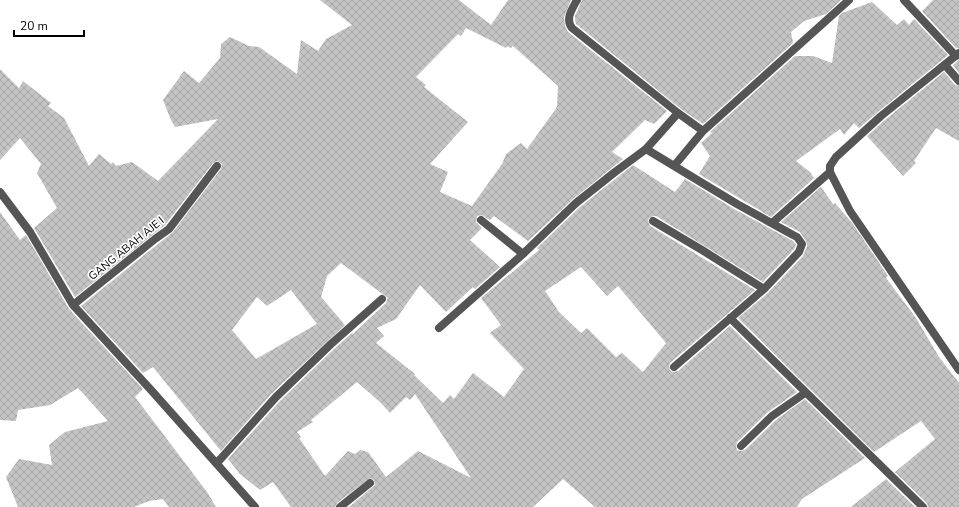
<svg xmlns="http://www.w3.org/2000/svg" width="959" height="507" font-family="'Nunito Sans',sans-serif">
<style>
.building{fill:url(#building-cross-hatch);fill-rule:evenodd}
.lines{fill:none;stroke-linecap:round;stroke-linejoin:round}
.street{stroke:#555;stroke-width:8}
.labels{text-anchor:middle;stroke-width:3.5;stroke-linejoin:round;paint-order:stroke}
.street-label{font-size:11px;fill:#000;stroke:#fff}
</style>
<defs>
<pattern id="building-cross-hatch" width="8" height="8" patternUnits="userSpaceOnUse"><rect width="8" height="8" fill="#c4c4c4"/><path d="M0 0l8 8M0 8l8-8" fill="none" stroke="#a7a7a7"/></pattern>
</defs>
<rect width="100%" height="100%" fill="#fff"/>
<path class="building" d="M 320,0 L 459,0 L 491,25 L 508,0 L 571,0 L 564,17 L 565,26 L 568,32 L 667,111 L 654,124 L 645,120 L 612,152 L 623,159 L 573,199 L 528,241 L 494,216 L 490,220 L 482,215 L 477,216 L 476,222 L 482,228 L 470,240 L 500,267 L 475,289 L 473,287 L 446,312 L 420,285 L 396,319 L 377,328 L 384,336 L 376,343 L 415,374 L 414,375 L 443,403 L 450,395 L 454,399 L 473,373 L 504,397 L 524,369 L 490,333 L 501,325 L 481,298 L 539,250 L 537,248 L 580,207 L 633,165 L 675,192 L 685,179 L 734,209 L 793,241 L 796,245 L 794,249 L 763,282 L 656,216 L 653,216 L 649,218 L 648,221 L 650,226 L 755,290 L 670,363 L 669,366 L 670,370 L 673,372 L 678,371 L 730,326 L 797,392 L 768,412 L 737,442 L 736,447 L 737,450 L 740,451 L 745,450 L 776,420 L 805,399 L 865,458 L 802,499 L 797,507 L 595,507 L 563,479 L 533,507 L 349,507 L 375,485 L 374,480 L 370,478 L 337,503 L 335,507 L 291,507 L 273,482 L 260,490 L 240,474 L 228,459 L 280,401 L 335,348 L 352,333 L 353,334 L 386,303 L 388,298 L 341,263 L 327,276 L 321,297 L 345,325 L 272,393 L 221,451 L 153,367 L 143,373 L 81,306 L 173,232 L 221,169 L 222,164 L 217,161 L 213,163 L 165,225 L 75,297 L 34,228 L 57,208 L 37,173 L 41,164 L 20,138 L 0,160 L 0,69 L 19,88 L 23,81 L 51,103 L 48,106 L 64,118 L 89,166 L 99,154 L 111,164 L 113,162 L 116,166 L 132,162 L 158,181 L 218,119 L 175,127 L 171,120 L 163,100 L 184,71 L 199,83 L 220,58 L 221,44 L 230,37 L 249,46 L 259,47 L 297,74 L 301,40 L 318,51 L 326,39 L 352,25 ZM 466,28 L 506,48 L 507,46 L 511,48 L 513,46 L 558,86 L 557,107 L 527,149 L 521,143 L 506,154 L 502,164 L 472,206 L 440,192 L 448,172 L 430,164 L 468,122 L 424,87 L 426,85 L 416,77 L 458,34 L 461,36 ZM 581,267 L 607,296 L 618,286 L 666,343 L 643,372 L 622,353 L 616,357 L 587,328 L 581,333 L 559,312 L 545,291 ZM 291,290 L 317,324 L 256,359 L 232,330 L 257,297 L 267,306 ZM 357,382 L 381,403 L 390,413 L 406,397 L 410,400 L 415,394 L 471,478 L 418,451 L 386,477 L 368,452 L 360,450 L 355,454 L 348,451 L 325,476 L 299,438 L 301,437 L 297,432 L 313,422 L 311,420 Z
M 582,0 L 841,0 L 826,14 L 804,21 L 791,32 L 793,43 L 703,124 L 681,109 L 576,24 L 575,20 L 575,16 Z
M 933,0 L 959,0 L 959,48 L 956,48 L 922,11 Z
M 872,2 L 897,25 L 904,19 L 909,25 L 914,19 L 948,55 L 878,112 L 859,128 L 854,123 L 844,135 L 840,129 L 796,161 L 810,172 L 814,178 L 771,217 L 699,174 L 710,156 L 701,143 L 712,133 L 710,132 L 795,56 L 813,56 L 832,63 L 839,16 L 842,13 Z
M 959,60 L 959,73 L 953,65 Z
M 944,72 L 955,85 L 959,86 L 959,141 L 936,128 L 914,161 L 916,163 L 903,176 L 867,136 L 885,120 Z
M 821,187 L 833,204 L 835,203 L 853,224 L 888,276 L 886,278 L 916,318 L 939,357 L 959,383 L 959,507 L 928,507 L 927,503 L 895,472 L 935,439 L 921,421 L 874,452 L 738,318 L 768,293 L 803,256 L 807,246 L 806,241 L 800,232 L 781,222 Z
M 0,212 L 20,240 L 26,235 L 69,309 L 143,389 L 135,397 L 207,492 L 216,507 L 169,507 L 163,499 L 149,501 L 134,507 L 18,507 L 6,477 L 19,459 L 52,465 L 49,445 L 65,432 L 108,421 L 78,388 L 50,405 L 18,410 L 16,421 L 0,420 Z
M 886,479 L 915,507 L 851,507 Z"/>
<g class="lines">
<path class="street" d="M 577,0 C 572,9 565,19 572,28 L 678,113 L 703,131
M 904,0 L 956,56
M 959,53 L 881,116 L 836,157 L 830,166 L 830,172 L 850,211 L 959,370
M 945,65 L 959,81
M 646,149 L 737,204 L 793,235 L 797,237 L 802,244 L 799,252 L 764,289 L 674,367
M 674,166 L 703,131 L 849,0
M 0,192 L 30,232 L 73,305 L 151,390 L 255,507
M 481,220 L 523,254
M 653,221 L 702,250 L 764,289
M 772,223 L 830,172
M 73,305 L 155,239 L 169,229 L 217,166
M 730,318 L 923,507
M 439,328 L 523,254 L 576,203 L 615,172 L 646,149 L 678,113
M 741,446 L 772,416 L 805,393
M 217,463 L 276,397 L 331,344 L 382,299
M 340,507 L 370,483"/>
</g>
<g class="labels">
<g class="street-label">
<text transform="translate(126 248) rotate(-39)" y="4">GANG ABAH AJE I</text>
</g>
</g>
<path d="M14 30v6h70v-6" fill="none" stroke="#000000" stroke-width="2"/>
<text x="20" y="30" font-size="12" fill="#000000" stroke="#ffffff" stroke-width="3" paint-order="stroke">20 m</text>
</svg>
